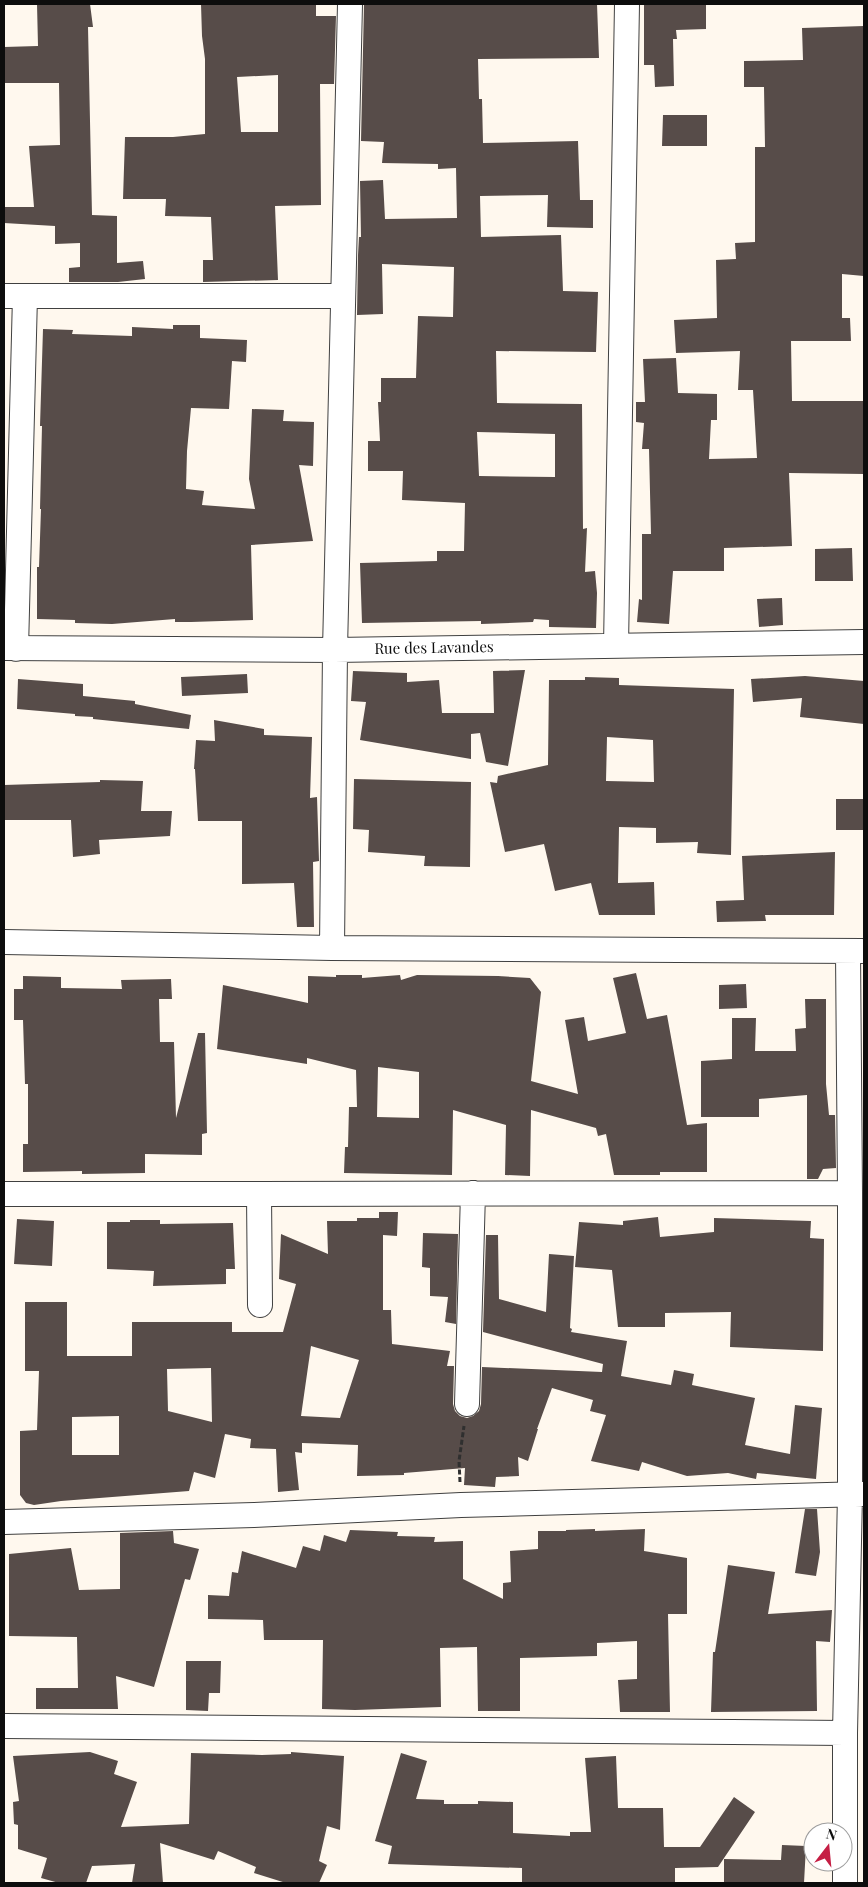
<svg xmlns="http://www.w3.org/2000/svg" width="868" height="1887" font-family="'Playfair Display',serif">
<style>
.building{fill:#574c49;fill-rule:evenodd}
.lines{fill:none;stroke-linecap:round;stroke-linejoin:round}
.minor-casing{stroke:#404040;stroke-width:26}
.path{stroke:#2f2f2f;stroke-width:3;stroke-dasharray:5 2.5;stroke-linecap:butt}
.minor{stroke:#fff;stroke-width:24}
.labels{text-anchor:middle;stroke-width:5;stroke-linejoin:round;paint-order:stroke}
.street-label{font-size:15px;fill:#0d0d0d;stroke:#fff}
</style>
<rect width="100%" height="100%" fill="#fff8ee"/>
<path class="building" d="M 37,4 L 90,4 L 93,27 L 88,27 L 92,215 L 117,216 L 117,263 L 143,261 L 145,279 L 118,282 L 69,282 L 69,268 L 80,267 L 80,243 L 55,244 L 55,226 L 4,223 L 4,207 L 34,207 L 29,146 L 60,145 L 59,83 L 4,83 L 4,47 L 38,46 Z
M 201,4 L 316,4 L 316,16 L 336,16 L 334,84 L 320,84 L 321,205 L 275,206 L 278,280 L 203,282 L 203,260 L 213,260 L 211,217 L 165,216 L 166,199 L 123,199 L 125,137 L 173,137 L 205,134 L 205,59 L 202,36 ZM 278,75 L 278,132 L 241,132 L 237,77 Z
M 364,4 L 597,4 L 599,58 L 478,59 L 479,99 L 482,99 L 483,143 L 578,141 L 580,200 L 593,200 L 593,228 L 547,227 L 548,195 L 480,196 L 481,237 L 561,235 L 563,291 L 598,292 L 596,352 L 496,351 L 497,403 L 582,404 L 583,529 L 587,528 L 585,572 L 595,571 L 597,593 L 596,628 L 549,627 L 549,620 L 534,619 L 533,622 L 481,624 L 481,621 L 362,623 L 360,563 L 437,561 L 437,551 L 464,551 L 465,503 L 402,500 L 403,471 L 368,471 L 368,441 L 380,441 L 378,402 L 381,402 L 381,378 L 416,378 L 418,316 L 453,317 L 454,267 L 382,264 L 383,314 L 357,315 L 358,255 L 359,237 L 361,237 L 360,181 L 383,180 L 385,219 L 457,218 L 456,168 L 438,169 L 438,164 L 382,163 L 384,142 L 361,141 ZM 477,432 L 555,434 L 555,477 L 479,476 Z
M 644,4 L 706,4 L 706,29 L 676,30 L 677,39 L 673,39 L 674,86 L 655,87 L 654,65 L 644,65 Z
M 864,26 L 864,276 L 842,274 L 842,318 L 850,318 L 851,341 L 791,341 L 792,401 L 864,401 L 864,474 L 789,473 L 792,546 L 724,548 L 724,571 L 673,571 L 669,624 L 637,622 L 639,599 L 642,600 L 642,534 L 651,534 L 649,449 L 642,449 L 644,423 L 636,422 L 636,402 L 645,402 L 643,359 L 676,358 L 678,393 L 717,394 L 717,420 L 711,420 L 709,459 L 757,458 L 753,390 L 738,390 L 740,351 L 676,353 L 674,320 L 717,318 L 716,260 L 736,259 L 735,243 L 755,242 L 755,147 L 765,147 L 764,87 L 744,87 L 744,61 L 803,60 L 802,28 Z
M 663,115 L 707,115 L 707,146 L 662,146 Z
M 173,325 L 200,325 L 200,338 L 247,340 L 246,362 L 232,361 L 229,409 L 191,408 L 187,451 L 186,489 L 204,491 L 202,505 L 255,509 L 249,479 L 252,409 L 284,410 L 283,421 L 314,422 L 313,466 L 299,465 L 313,541 L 251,545 L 253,620 L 191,622 L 175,622 L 175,619 L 112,624 L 75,623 L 75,620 L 37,619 L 37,567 L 39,567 L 41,509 L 40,509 L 42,426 L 40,426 L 43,329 L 73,330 L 72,334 L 132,336 L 132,327 L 173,329 Z
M 852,548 L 853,581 L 815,581 L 815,549 Z
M 782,598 L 783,625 L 759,627 L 757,599 Z
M 525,670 L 508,766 L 486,762 L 480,733 L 471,734 L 471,759 L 360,740 L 366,702 L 351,701 L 353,671 L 407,673 L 407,682 L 439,680 L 442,713 L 494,713 L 493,671 Z
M 247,674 L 248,693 L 182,696 L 181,677 Z
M 805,676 L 864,681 L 864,724 L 800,717 L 802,698 L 753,702 L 751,679 Z
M 585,677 L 619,678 L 619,685 L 734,689 L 731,855 L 697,853 L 698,842 L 656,843 L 656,828 L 619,827 L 618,883 L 654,882 L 655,915 L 599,915 L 591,883 L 555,891 L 544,844 L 505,852 L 490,782 L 497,783 L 498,776 L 548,765 L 549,680 L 585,680 ZM 607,737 L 653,740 L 654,782 L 606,781 Z
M 18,679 L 83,684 L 83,696 L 135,701 L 135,704 L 191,715 L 189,729 L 93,719 L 93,717 L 75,716 L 75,714 L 17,709 Z
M 214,720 L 264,729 L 264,735 L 312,737 L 310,798 L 317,797 L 319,861 L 313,862 L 314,927 L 297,927 L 294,883 L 242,884 L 242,821 L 198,821 L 195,769 L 194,769 L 196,740 L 215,741 Z
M 354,779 L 471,782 L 470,867 L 424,866 L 425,856 L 368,852 L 369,830 L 353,829 Z
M 100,780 L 143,781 L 141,811 L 172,811 L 170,836 L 99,840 L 100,854 L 73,857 L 71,820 L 4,820 L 4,785 L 100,782 Z
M 836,799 L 864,799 L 864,830 L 836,830 Z
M 835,852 L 834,915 L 765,915 L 766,921 L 717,922 L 716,901 L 744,900 L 742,856 Z
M 636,973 L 647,1019 L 667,1015 L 687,1125 L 707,1123 L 707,1172 L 660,1172 L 660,1175 L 614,1175 L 606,1134 L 598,1136 L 596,1128 L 531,1110 L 530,1176 L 505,1175 L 506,1125 L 453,1110 L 452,1175 L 344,1173 L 345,1147 L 348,1147 L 349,1107 L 357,1107 L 356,1070 L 307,1058 L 307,1064 L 217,1049 L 223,985 L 308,1003 L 308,976 L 336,977 L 336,975 L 362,975 L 362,978 L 400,975 L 401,980 L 417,975 L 498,976 L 530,978 L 541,992 L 531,1081 L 578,1094 L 565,1020 L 584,1017 L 588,1041 L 626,1033 L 613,978 ZM 378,1067 L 419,1072 L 419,1118 L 377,1117 Z
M 23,976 L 61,977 L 61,988 L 122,989 L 121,980 L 171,979 L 172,999 L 159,999 L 160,1042 L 174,1042 L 176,1118 L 198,1033 L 205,1033 L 207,1133 L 202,1134 L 202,1155 L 145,1154 L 145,1173 L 82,1174 L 82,1171 L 23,1172 L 23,1144 L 28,1144 L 28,1084 L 25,1084 L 23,1020 L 14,1020 L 14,989 L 23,989 Z
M 746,984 L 747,1008 L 719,1009 L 719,985 Z
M 805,999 L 826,999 L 826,1084 L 829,1115 L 835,1115 L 836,1168 L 823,1169 L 818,1179 L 807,1179 L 807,1095 L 759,1099 L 759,1117 L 701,1117 L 701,1061 L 732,1059 L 732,1018 L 756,1018 L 755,1051 L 796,1051 L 795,1029 L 806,1028 Z
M 379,1212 L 398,1212 L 397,1236 L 383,1235 L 383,1310 L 391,1310 L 392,1344 L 450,1351 L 447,1366 L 454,1366 L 453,1404 L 455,1411 L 460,1416 L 467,1418 L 473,1416 L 479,1411 L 481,1404 L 482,1367 L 602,1372 L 603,1364 L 483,1332 L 486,1235 L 498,1235 L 499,1299 L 546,1312 L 549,1254 L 574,1256 L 570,1328 L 572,1329 L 571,1332 L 627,1341 L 621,1376 L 671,1385 L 674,1370 L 694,1374 L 692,1385 L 755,1398 L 745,1445 L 790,1454 L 795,1405 L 822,1408 L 816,1479 L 757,1473 L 756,1479 L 728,1473 L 687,1476 L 642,1462 L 639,1471 L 591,1461 L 606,1415 L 590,1411 L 593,1400 L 552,1388 L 537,1429 L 538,1429 L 528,1461 L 518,1457 L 519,1476 L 496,1477 L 495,1487 L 464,1485 L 465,1468 L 404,1473 L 404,1475 L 357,1476 L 358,1445 L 302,1443 L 302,1453 L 295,1452 L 299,1490 L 278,1492 L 276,1449 L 250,1448 L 251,1439 L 225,1434 L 215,1478 L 194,1472 L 189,1491 L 61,1501 L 34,1505 L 26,1503 L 20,1495 L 20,1431 L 37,1430 L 39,1371 L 25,1371 L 25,1302 L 67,1302 L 67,1356 L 132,1356 L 132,1322 L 232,1322 L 232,1332 L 283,1332 L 296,1284 L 279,1279 L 281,1234 L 328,1254 L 327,1221 L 357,1221 L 357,1218 L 379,1218 ZM 311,1346 L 359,1360 L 340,1418 L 301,1416 ZM 211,1368 L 212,1422 L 168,1411 L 167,1369 ZM 119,1416 L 119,1455 L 72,1455 L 72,1417 Z
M 658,1217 L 660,1237 L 714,1232 L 714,1218 L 811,1221 L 810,1238 L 824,1239 L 823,1351 L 730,1347 L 731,1312 L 665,1313 L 665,1327 L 618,1327 L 612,1270 L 575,1267 L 579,1222 L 623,1225 L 623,1221 Z
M 17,1219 L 54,1221 L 52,1266 L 14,1264 Z
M 130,1220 L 160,1220 L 160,1224 L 233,1223 L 235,1269 L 226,1269 L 226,1284 L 153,1286 L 154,1271 L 107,1269 L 107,1222 L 130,1222 Z
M 423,1233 L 458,1234 L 456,1324 L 445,1322 L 448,1297 L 430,1296 L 430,1268 L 422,1267 Z
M 805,1509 L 817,1509 L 820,1552 L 816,1576 L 795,1573 Z
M 595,1529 L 595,1531 L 645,1529 L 644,1551 L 687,1558 L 687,1614 L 668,1614 L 670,1712 L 620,1712 L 618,1680 L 637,1679 L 637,1641 L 597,1643 L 597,1656 L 520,1658 L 520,1711 L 478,1711 L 477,1647 L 440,1648 L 441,1707 L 355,1710 L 322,1709 L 323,1640 L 264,1640 L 263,1620 L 208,1619 L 208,1595 L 229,1596 L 232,1572 L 238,1573 L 242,1551 L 296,1568 L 303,1546 L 320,1551 L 324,1535 L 346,1542 L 350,1530 L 398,1532 L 397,1536 L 435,1537 L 434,1542 L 463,1541 L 463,1579 L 503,1599 L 503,1583 L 511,1582 L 510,1551 L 538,1549 L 538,1531 L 566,1531 L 566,1530 Z
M 173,1531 L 174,1543 L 199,1549 L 190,1580 L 185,1579 L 154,1687 L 116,1676 L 118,1709 L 36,1709 L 36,1688 L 78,1688 L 77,1637 L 9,1636 L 9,1554 L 71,1548 L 79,1590 L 120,1589 L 120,1533 Z
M 728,1565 L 775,1572 L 768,1614 L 832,1610 L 830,1642 L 816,1641 L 817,1711 L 711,1712 L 713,1652 L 715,1652 Z
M 186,1661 L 221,1661 L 220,1693 L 209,1693 L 208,1711 L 186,1710 Z
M 90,1752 L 118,1761 L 114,1774 L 137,1782 L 121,1827 L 189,1824 L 191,1753 L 262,1755 L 291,1754 L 291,1752 L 344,1756 L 340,1830 L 327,1826 L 319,1861 L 327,1865 L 319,1883 L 286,1883 L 254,1873 L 256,1867 L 218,1851 L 214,1860 L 160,1843 L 163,1883 L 132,1883 L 135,1864 L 92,1866 L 86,1883 L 59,1883 L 41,1878 L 47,1858 L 18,1849 L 18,1825 L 14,1824 L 13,1802 L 19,1801 L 13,1756 Z
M 401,1753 L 427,1761 L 416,1799 L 444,1800 L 444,1804 L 478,1804 L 478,1801 L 513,1802 L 513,1833 L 570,1836 L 570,1832 L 591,1832 L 585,1758 L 616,1756 L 618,1808 L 663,1808 L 664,1847 L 700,1847 L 734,1797 L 755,1812 L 718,1867 L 675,1868 L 675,1883 L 522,1883 L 522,1868 L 388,1864 L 392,1846 L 375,1841 Z
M 782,1845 L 806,1846 L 804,1883 L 724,1883 L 724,1859 L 781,1860 Z"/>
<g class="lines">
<defs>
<path id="minor" d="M 4,296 L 343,296
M 616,646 L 627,4
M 4,648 L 335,650 L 864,642
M 16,649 L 25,296
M 4,942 L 332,948 L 862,951
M 332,948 L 335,650 L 350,4
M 4,1194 L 259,1194 L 260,1305
M 259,1194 L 850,1193
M 467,1404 L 473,1193
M 4,1522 L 254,1515 L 461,1505 L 864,1494
M 4,1726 L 845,1733
M 845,1883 L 845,1733 L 850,1494 L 850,1193 L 848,952"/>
</defs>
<use href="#minor" class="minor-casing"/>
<path class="path" d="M 460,1482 L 459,1461 L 464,1426"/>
<use href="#minor" class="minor"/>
</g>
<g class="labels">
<g class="street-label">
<text transform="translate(434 648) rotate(-1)" y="5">Rue des Lavandes</text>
</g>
</g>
<rect width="868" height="1887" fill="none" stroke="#0d0d0d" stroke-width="10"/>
<g transform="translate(828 1847) rotate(16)"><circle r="24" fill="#ffffff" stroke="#9e9e9e"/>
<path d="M0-4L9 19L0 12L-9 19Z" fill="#c51e44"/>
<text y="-8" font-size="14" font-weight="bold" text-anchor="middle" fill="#0d0d0d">N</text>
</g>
</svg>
